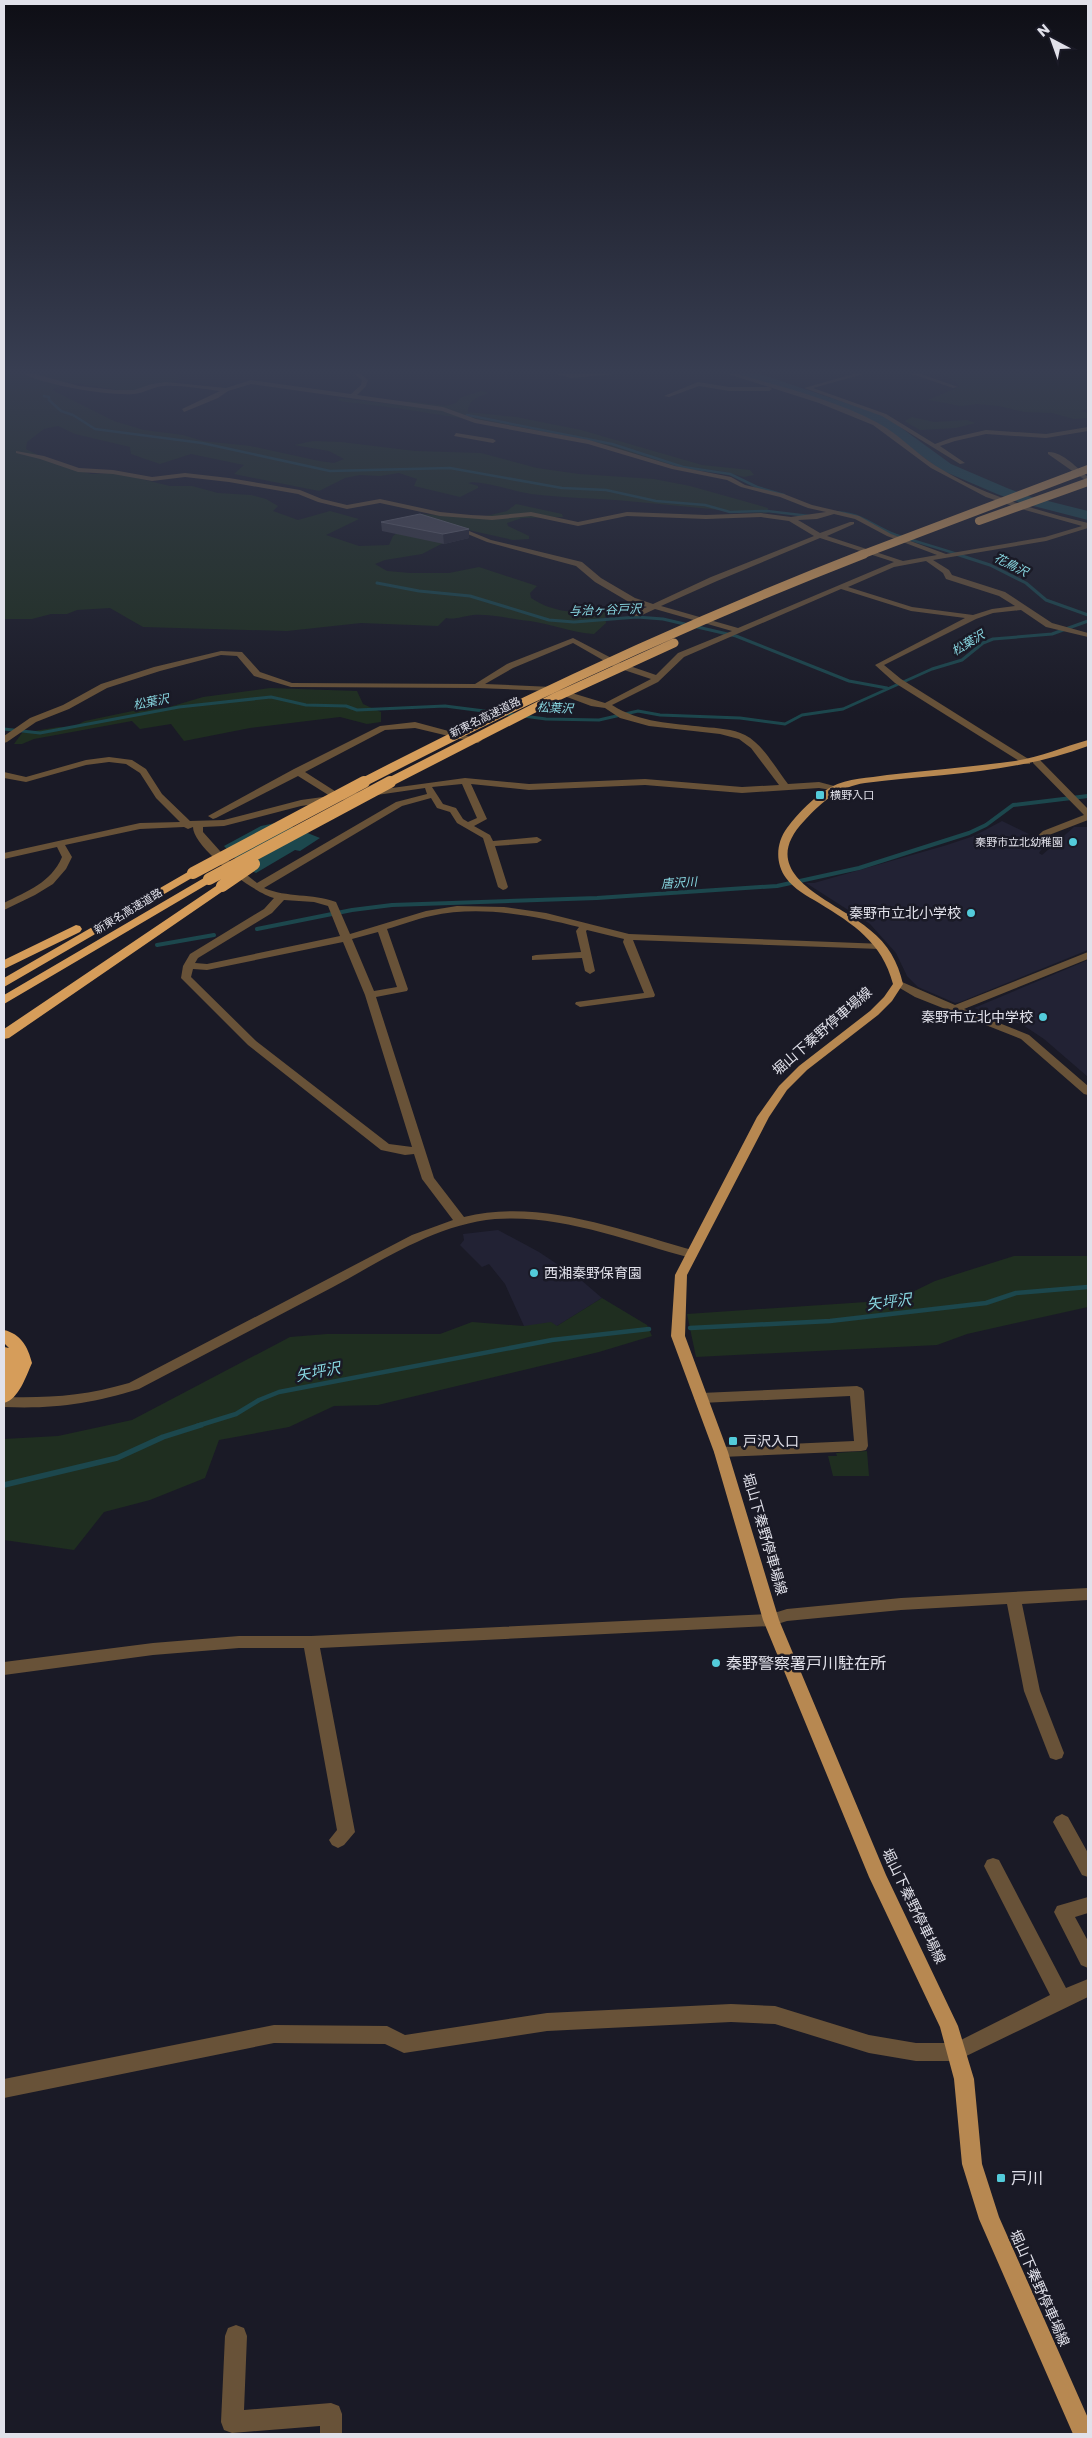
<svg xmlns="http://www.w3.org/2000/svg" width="1092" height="2438" font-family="Poppins,'Noto Sans JP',sans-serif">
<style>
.built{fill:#222234}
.green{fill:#1f2e20}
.water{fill:#1c474d}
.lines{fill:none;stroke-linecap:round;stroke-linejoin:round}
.stream-far4{stroke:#1c474d;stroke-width:2.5}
.stream-far3{stroke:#1c474d;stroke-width:3}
.stream-far2{stroke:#1c474d;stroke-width:4}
.stream-far1{stroke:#1c474d;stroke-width:4.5}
.stream{stroke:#1c474d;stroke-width:5.5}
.river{fill:#1c474d;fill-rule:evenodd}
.minor{fill:#685238;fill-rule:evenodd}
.major{fill:#b78851;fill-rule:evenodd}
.highway{fill:#d69d5a;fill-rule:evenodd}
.highway-bridge-far2{stroke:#d69d5a;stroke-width:8}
.highway-bridge-far1{stroke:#d69d5a;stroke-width:9}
.highway-bridge{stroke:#d69d5a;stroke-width:12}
.wall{fill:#3c3b47}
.shaded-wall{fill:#272633}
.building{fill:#4e4c59;stroke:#656470}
.poi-dot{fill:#53cbda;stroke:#1a1a26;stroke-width:2}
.labels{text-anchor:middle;stroke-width:5;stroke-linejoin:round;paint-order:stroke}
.far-street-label{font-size:11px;fill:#e1e1ea;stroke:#1a1a26}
.far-poi-label{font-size:11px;fill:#e1e1ea;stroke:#1a1a26;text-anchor:start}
.far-water-label{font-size:12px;font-style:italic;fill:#88d7e1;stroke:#1a1a26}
.poi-label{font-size:14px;fill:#e1e1ea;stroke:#1a1a26;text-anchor:end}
.street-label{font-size:14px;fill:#e1e1ea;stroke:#1a1a26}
.water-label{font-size:15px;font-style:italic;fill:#88d7e1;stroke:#1a1a26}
.near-poi-label{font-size:16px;fill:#e1e1ea;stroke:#1a1a26;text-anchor:start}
</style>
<rect width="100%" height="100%" fill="#1a1a26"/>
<path class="built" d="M 1002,821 L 1029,834 L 1024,837 L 1043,847 L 1039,853 L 1042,855 L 1074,827 L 1088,827 L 1088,950 L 960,1002 L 955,1003 L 918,987 L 907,976 L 896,953 L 870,924 L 806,883 L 814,883 L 947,845 L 974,836 Z
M 1088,960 L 1088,1077 L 1044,1039 L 1023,1025 L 974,1008 Z
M 498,1230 L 539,1252 L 581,1280 L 602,1298 L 557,1326 L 524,1326 L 505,1284 L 489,1264 L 482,1267 L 460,1245 L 464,1240 L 463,1234 Z"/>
<path class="green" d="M 4,373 L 172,373 L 181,376 L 178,380 L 138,393 L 68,382 L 52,390 L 114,421 L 144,430 L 183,435 L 203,441 L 250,446 L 319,461 L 334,463 L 344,459 L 329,451 L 294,445 L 313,441 L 341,442 L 415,451 L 481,453 L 537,468 L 579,474 L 654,479 L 690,486 L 768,508 L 767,513 C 720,511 674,505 627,501 C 595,498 563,498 531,494 C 515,492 479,479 468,483 L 478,486 L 478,488 L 460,497 L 414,486 L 417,479 L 399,473 L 380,476 L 360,475 L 345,478 L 319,491 L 234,474 L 244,465 L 191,454 L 160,464 L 131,454 L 130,447 L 75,434 L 58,426 L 44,429 L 27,442 L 26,449 L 52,462 L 91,474 L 116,473 L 170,486 L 192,486 L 218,493 L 251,495 L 266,499 L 278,506 L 273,511 L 298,520 L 330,511 L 359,519 L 326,535 L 359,546 L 389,545 L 393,536 L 423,514 L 478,518 L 507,511 L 516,504 L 562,514 L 563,517 L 522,518 L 507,523 L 508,526 L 529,536 L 529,539 L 513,540 L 432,522 L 449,540 L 422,554 L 385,560 L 375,564 L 387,571 L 410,573 L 449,573 L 479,567 L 537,586 L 530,593 L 531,598 C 542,605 552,609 565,611 C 579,612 592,608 605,612 L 606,623 L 594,634 C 573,633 552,624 530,621 C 512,619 490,614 473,615 C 463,616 456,620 446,618 L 438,626 L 361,623 L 287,631 L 143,627 L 110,608 L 77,610 L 67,614 L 51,614 L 32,619 L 4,619 Z
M 939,373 L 1088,373 L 1088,409 L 1081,411 L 1088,413 L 1088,418 L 1074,419 L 1052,413 L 1024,412 L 999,406 L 977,404 L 961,406 L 928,400 L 959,387 L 956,382 Z
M 481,391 L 488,393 C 478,397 468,400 468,412 L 516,417 L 581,430 L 702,465 L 750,470 L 754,475 L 744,477 L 726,472 L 668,464 L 575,437 L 524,428 L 396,408 L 338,401 L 339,398 L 401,405 L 407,401 L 447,406 L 456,403 L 460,398 Z
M 912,417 L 934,422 L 967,420 L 975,423 L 956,428 L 920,430 L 906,422 L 905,421 Z
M 270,688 L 357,691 L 363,704 L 381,712 L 381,722 L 367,724 L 340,717 L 250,728 L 184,741 L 171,724 L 140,729 L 132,721 L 34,739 L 22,744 L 14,744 L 22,733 L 59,727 L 70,728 L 85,721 L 142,709 L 166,708 L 203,697 Z
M 1014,1256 L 1088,1256 L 1088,1307 L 967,1334 L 937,1345 L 696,1357 L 687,1314 L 896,1300 L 935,1281 Z
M 602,1298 L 647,1325 L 652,1336 L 599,1352 L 378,1405 L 334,1406 L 289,1427 L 219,1440 L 205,1478 L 150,1500 L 104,1512 L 74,1550 L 4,1540 L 4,1439 L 58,1436 L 132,1420 L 290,1337 L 327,1334 L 440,1334 L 472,1322 L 524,1326 L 551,1322 L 557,1326 Z
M 867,1451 L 869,1476 L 833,1476 L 828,1456 L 837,1456 L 836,1453 Z"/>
<path class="water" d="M 280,822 L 320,838 L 300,851 L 295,850 L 256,873 L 243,867 L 224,846 L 261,826 Z"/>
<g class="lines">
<path class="stream-far4" d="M 44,396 L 49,397 L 49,400 L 61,411 L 73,415 L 95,429 L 202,443 L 330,471 L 450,468 L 562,488 L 606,490 L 656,501 L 705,505 L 730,512 L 767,511 L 809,516
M 467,415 L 612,444 L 683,467 L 730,474 L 757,487 L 784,495
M 831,512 C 862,512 870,525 896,535 C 917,542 939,548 960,555"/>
<path class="stream-far3" d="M 956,554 L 990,565 L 1026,583 L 1046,600 L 1088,615
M 377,583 L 419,591 L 470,596 L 549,620 L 574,622 L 637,617 L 663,619 L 736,636 L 849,681 L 887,688
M 4,729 L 40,733 L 179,707 L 271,697 L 306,705 L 346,706 L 357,710 L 445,706 L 546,719 L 599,720 L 638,711 L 660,715 L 740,718 L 785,724 L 802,715 L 843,709 L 932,669 L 962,660 L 983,643 L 993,639 L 1052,634 L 1088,621"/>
<path class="stream-far2" d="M 257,929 L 352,910 L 392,905 L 597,898 L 777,886 L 859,868 L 969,833 L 986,825 L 1013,805 L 1088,796
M 157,945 L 214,935"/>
<path class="stream-far1" d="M 690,1328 L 830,1321 L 986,1303 L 1016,1293 L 1088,1287
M 197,1426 L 236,1414 L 259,1400 L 279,1392 L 552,1340 L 649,1329"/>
<path class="stream" d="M 4,1485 L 117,1458 L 163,1437 L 201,1425"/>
<path class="river" d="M 739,373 L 757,373 L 885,416 L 951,464 L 1007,488 L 1028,496 L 1088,511 L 1088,520 L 1018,502 L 997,494 L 941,470 L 875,422 L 741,376 Z"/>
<path class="minor" d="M 22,373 L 31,373 L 79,386 L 115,390 L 134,390 L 152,384 L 166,382 L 226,388 L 251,380 L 351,394 L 361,385 L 362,380 L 353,373 L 360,373 L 368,380 L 366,386 L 357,395 L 443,407 L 476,419 L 589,440 L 675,466 L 731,477 L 745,485 L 784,494 L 812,505 L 859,516 L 891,534 L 946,554 L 1045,537 L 1082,526 L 1025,510 L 986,497 L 931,468 L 873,425 L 819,403 L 725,373 L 734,373 C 782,387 833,399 878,423 C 899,434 915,453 936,466 C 982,495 1035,510 1088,523 L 1088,528 L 1046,541 L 933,560 L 949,570 L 952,575 L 1005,592 L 1052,623 L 1088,633 L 1088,637 L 1046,627 L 1021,610 L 993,613 L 976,619 L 884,665 L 901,679 L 1030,760 L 1030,764 L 1024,764 L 895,683 L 875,665 L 965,618 L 911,611 L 841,589 L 684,657 L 658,682 L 612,705 C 640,723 672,723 704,727 C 717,728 733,729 745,735 C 763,744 776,769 788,784 L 819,782 L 838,787 L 838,791 L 819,788 L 742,793 L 645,785 L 529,790 L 471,784 L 487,819 L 474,826 L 490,835 L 493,841 L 537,837 L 542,840 L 537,843 L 495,846 L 508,887 L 506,889 L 503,890 L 498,887 L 483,838 L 457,823 L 450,812 L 437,808 L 431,798 L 402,806 L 264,888 C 287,898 312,893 336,902 L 350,934 L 426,911 L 457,906 L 504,907 L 546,913 L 629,934 L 884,944 L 884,948 L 880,949 L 633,940 L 655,995 L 654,997 L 580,1007 L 575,1004 L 576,1002 L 644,993 L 623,942 L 624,939 L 587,930 L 586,931 L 595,971 L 590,974 L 585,971 L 582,958 L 532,960 L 532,956 L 536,955 L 581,952 L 576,931 L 579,927 C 532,915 479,905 431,916 C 416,919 401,925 387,929 L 408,989 L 407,991 L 376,997 L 434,1178 L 464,1217 C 541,1198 622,1231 696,1251 L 697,1254 L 696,1257 L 691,1258 C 628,1241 561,1214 495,1219 C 437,1224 383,1260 333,1287 C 268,1321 204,1355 139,1389 C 90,1404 55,1409 4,1407 L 4,1397 C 51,1398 84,1396 129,1383 L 412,1235 L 453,1220 L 422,1179 L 414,1154 L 405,1155 L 381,1150 L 248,1045 L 181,978 L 183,966 L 190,954 L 264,909 L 274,898 C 254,893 193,848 193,827 L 188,829 L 184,827 L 140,829 L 65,845 L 72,857 L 66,869 L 53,884 L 35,895 L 4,910 L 4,903 C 27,891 51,883 62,857 L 57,847 L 4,859 L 4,853 L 140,823 L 180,822 L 156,798 L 140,773 L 126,764 L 109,762 L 86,765 L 26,782 L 4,778 L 4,772 L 26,777 L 86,760 L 109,757 L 132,760 L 146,769 L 162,794 L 190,821 L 224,820 L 301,800 L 330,796 L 298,776 L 216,818 L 213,819 L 208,816 L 294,769 L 380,726 L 415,722 L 482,740 L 478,743 L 415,728 L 385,730 L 305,772 L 341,795 L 465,778 L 529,784 L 645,779 L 742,787 L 779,785 L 751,748 L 739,739 L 720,734 L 649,726 L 620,718 L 605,708 L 591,706 L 551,691 L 477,688 L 291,687 L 254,676 L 237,656 L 221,655 L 160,671 L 107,688 L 69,709 L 36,722 L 7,742 L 4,743 L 4,736 L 30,718 L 63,705 L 101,684 L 154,667 L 221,651 L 242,652 L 260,672 L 292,683 L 475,684 L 507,664 L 573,638 L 621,663 L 656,675 L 678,653 L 732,631 L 655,609 L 640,616 L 634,616 L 634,612 L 647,607 L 629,602 L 595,582 L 576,566 L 487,542 L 453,528 L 453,526 L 457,526 L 491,540 L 582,562 L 601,578 L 635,598 L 653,604 L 711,577 L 814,536 L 789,521 L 761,517 L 706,519 L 627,516 L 578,526 L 531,516 L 492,520 L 440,516 L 380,503 L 347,509 L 318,502 L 298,494 L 229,482 L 185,477 L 152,481 L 113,474 L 78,472 L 40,459 L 16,453 L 16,451 L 44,456 L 79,468 L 113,470 L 152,477 L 185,473 L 229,478 L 300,490 L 322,499 L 347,505 L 380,499 L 440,512 L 471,515 L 492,516 L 531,512 L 578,522 L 627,512 L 706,515 L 761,513 L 791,517 L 826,512 L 808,508 L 780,497 L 741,487 L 727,480 L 672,469 L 588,444 L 475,423 L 442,411 L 251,384 L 228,391 L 218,398 L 184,412 L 182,409 L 220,391 C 202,389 182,385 163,386 C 153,387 144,393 134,394 C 109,396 43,385 22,373 ZM 834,514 L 855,519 L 887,536 L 937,555 L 903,561 L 827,536 L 854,524 L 854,522 L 850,522 L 820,533 L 798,520 L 817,519 ZM 820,538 L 894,562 L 738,628 L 661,606 L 717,581 ZM 926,561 L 943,573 L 946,579 L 999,596 L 1015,606 L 992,609 L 973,615 L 912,607 L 848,587 L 894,567 ZM 573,643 L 615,667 L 651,679 L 605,703 L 552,687 L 485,684 L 513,668 ZM 462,784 L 477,818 L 468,822 L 463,819 L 456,808 L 443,804 L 432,787 ZM 425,788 L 427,794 L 396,802 L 257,883 L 228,860 L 203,832 L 203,827 L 224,826 L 301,806 ZM 284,900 L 314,902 L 328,906 L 340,936 L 207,964 L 195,963 L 198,958 L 272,913 ZM 378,932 L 397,987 L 374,991 L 352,939 ZM 343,942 L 365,995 L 412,1147 L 389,1144 L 256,1041 L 191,977 L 193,969 L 207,970 Z
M 553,373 L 626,373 L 571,378 Z
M 857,373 L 867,373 L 813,388 L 886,414 L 935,444 L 951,438 L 986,430 L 1046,434 L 1088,427 L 1088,431 L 1046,438 L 986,434 L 955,441 L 940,446 L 965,463 L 960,464 L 882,416 L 804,388 Z
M 909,373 L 918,373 L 958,387 L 953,388 Z
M 698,382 L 729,387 L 769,387 L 772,389 L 769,391 L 729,391 L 699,386 L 669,397 L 664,396 Z
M 456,433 L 493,439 L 496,441 L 493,443 L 454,436 Z
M 1048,452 C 1062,451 1078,469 1088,477 L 1088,482 L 1048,454 Z
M 1036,758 L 1039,759 L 1088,809 L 1088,820 L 1049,835 L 1036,845 L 1031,842 L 1043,831 L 1084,815 L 1033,763 L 1033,759 Z
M 1088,952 L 1088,959 L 964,1009 L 1029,1035 L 1088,1086 L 1088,1095 L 1084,1094 L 1021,1039 L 915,997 L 893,984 L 898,981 L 902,982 L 955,1005 Z
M 857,1386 L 862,1388 L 864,1391 L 868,1446 L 866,1450 L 861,1451 L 721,1457 L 716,1456 L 714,1452 L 716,1448 L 721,1447 L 854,1441 L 850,1396 L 701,1403 L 696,1401 L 694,1398 L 696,1395 L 701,1393 Z
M 1088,1588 L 1088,1600 L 1022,1604 L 1040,1691 L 1064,1753 L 1062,1758 L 1056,1760 L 1050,1758 L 1048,1753 L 1024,1691 L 1007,1604 L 901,1610 L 787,1621 L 771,1626 L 320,1648 L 355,1832 L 344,1845 L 338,1848 L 332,1845 L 329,1840 L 337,1830 L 304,1648 L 239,1648 L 153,1655 L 4,1675 L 4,1662 L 153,1643 L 239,1636 L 311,1636 L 771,1614 L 787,1609 L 901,1598 Z
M 1062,1814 L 1068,1817 L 1088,1853 L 1088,1877 L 1082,1875 L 1053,1822 L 1056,1817 Z
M 993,1858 L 999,1860 L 1066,1988 L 1088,1979 L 1088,1997 L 956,2061 L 916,2061 L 869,2053 L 775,2024 L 731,2022 L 547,2031 L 404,2053 L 385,2044 L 274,2043 L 4,2098 L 4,2079 L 274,2025 L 387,2026 L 405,2035 L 547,2013 L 731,2004 L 775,2006 L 869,2035 L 916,2043 L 955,2043 L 1050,1995 L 984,1866 L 987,1860 Z
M 1088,1897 L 1088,1913 L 1075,1917 L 1088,1941 L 1088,1968 L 1081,1965 L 1054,1912 L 1057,1906 Z
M 236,2325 L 244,2328 L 247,2336 L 244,2410 L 331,2403 L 339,2406 L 342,2414 L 342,2434 L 320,2434 L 320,2426 L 232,2433 L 224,2430 L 221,2422 L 225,2336 L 228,2328 Z"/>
<path class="major" d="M 1088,740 L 1088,746 C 1017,773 940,774 865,783 C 839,787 823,801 805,820 C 751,876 836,900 870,930 C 888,944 898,962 903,984 L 892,1001 L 878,1015 L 807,1070 L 787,1090 L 769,1117 L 687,1275 L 685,1336 L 728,1452 L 779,1620 L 886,1875 L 958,2026 L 974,2079 L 982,2164 L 999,2217 L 1088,2418 L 1088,2434 L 1073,2434 L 979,2219 L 962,2164 L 954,2079 L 940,2027 L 869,1877 L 763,1620 L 714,1452 L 671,1336 L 675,1275 L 757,1117 L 779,1086 L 799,1066 L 870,1011 L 884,997 L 893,984 C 882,942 853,924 819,903 C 807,896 794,889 786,878 C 775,863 776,843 787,828 C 798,813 815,796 831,787 C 848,778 869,778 887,775 C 930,770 973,767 1015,761 C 1041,757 1063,747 1088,740 Z"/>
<path class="highway" d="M 193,869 L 197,871 L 199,873 L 197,875 L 4,987 L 4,978 Z
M 209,875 L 215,879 L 213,881 L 4,1004 L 4,995 Z
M 222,882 L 228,886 L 226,889 L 9,1038 L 4,1039 L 4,1029 Z
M 76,925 L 80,926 L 82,929 L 80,932 L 4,969 L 4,960 Z
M 4,1330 C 21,1334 28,1347 32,1363 C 26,1376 19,1399 4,1403 L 4,1347 L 9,1348 L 4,1343 Z"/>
<path class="highway-bridge-far2" d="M 979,521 L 1088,482
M 861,555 L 1088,469"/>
<path class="highway-bridge-far1" d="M 362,783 C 526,698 692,621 864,554
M 388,783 L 556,697 L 674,643"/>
<path class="highway-bridge" d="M 193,873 L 364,782
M 209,879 L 390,782
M 222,886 L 254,864"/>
</g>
<path class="wall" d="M 381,522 L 469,529 L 469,538 L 444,544 L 382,531 Z"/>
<path class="shaded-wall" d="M 469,529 L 469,538 L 444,544 L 443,534 Z"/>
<path class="building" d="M 420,514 L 469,529 L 443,534 L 381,522 Z"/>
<linearGradient id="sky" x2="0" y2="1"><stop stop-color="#0e0e15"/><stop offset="0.52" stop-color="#383e52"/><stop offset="1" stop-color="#383e52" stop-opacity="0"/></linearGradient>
<rect width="1092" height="714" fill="url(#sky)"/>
<g class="poi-dot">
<rect x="815" y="790" width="10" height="10" rx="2.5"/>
<circle cx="1073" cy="842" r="5"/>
<circle cx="971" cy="913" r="5"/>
<circle cx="1043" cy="1017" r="5"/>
<circle cx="534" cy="1273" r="5"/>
<rect x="728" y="1436" width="10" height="10" rx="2.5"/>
<circle cx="716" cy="1663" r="5"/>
<rect x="996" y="2173" width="10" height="10" rx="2.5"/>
</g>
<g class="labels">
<g class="far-street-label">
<text transform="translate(485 717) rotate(-26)" y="4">新東名高速道路</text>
<text transform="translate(128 911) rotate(-31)" y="4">新東名高速道路</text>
</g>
<g class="far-poi-label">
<text x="830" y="799">横野入口</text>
<text x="1063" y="846" text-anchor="end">秦野市立北幼稚園</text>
</g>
<g class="far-water-label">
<text transform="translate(1011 565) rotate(27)" y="4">花鳥沢</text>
<text transform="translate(605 610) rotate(-2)" y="4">与治ヶ谷戸沢</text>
<text transform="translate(968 643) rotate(-31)" y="4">松葉沢</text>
<text transform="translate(151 702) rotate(-11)" y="4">松葉沢</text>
<text transform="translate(555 708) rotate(3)" y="4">松葉沢</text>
<text transform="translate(679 883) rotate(-4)" y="4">唐沢川</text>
</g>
<g class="poi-label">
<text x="961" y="918">秦野市立北小学校</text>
<text x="1033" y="1022">秦野市立北中学校</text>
<text x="544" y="1278" text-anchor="start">西湘秦野保育園</text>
<text x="743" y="1446" text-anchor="start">戸沢入口</text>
</g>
<g class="street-label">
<text transform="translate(822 1031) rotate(-41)" y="5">堀山下秦野停車場線</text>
<text transform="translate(765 1534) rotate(74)" y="5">堀山下秦野停車場線</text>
<text transform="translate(914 1906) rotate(64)" y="5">堀山下秦野停車場線</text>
<text transform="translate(1040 2288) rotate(66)" y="5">堀山下秦野停車場線</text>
</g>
<g class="water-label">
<text transform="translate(889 1302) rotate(-7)" y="5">矢坪沢</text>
<text transform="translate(318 1372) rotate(-11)" y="5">矢坪沢</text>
</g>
<g class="near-poi-label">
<text x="726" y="1669">秦野警察署戸川駐在所</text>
<text x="1011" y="2184">戸川</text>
</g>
</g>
<rect width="1092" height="2438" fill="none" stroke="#e1e1ea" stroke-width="10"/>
<g transform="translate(1052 40) rotate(319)" stroke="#1a1a26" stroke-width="4" paint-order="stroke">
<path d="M0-4L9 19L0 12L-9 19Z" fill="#e1e1ea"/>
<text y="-8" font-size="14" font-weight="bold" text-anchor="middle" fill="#e1e1ea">N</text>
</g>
</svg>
